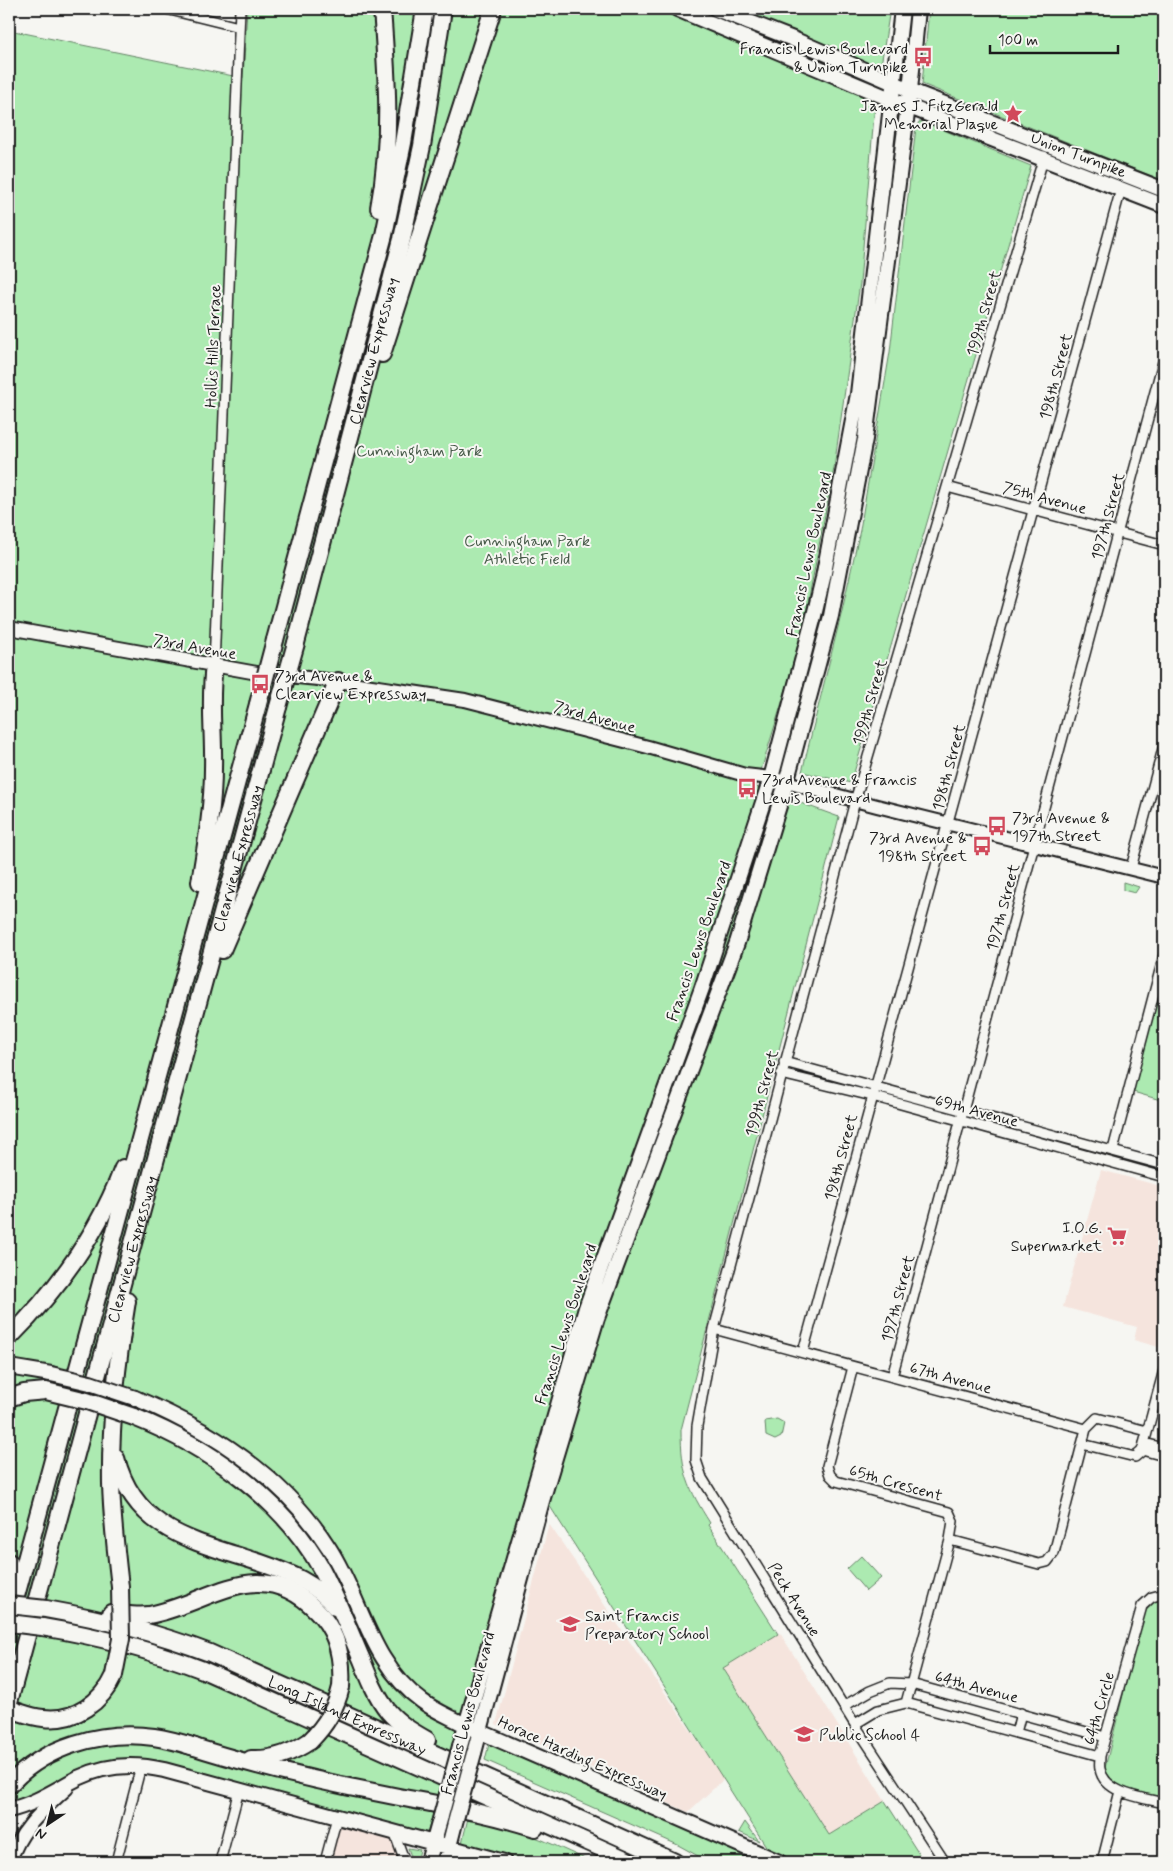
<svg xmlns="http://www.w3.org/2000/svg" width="1173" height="1871" font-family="Mynerve,sans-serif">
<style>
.built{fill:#f5e4dd}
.green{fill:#aceab1;stroke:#648366}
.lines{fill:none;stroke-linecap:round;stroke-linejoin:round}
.street-casing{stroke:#1c1c1c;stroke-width:12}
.secondary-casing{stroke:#1c1c1c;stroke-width:16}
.primary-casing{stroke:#1c1c1c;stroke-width:18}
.highway-casing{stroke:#1c1c1c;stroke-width:20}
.street{stroke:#f6f6f2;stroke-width:9}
.secondary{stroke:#f6f6f2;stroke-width:12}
.primary{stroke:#f6f6f2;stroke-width:14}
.highway{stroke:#f6f6f2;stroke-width:16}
.primary-bridge-casing{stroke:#1c1c1c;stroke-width:18;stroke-linecap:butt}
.highway-bridge-casing{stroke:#1c1c1c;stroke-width:20;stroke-linecap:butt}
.primary-bridge{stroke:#f6f6f2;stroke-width:14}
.highway-bridge{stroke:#f6f6f2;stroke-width:16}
.labels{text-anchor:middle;stroke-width:4;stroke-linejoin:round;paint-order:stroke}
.poi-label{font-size:16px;fill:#1c1c1c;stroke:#f6f6f2;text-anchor:start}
.street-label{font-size:16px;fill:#1c1c1c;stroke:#f6f6f2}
.park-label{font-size:16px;fill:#475a49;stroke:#f6f6f2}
</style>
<rect width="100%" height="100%" fill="#f6f6f2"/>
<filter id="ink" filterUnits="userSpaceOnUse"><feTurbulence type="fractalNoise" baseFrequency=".02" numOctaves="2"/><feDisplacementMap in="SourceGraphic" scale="10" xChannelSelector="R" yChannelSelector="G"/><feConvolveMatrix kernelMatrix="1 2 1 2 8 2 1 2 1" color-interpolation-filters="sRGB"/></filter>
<g filter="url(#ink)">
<path class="built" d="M 1101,1170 L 1164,1187 L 1164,1340 L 1162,1348 L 1134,1340 L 1137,1327 L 1063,1307 Z
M 549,1524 L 724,1779 L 688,1812 L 496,1724 Z
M 780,1633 L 885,1801 L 829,1835 L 723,1668 Z
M 339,1823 L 392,1838 L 402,1862 L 329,1862 Z"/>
<path class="green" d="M 247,9 L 890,9 L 875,103 L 860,283 L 834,468 L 805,618 L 787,686 L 756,787 L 839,817 L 681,1430 C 681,1472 688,1488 710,1523 L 708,1525 L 778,1634 L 723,1668 L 829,1835 L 885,1801 L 924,1862 L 776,1862 L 532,1478 L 441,1784 L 485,1806 L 437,1800 L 427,1834 L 147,1761 L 35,1797 L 9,1803 L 9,30 L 243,78 Z
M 929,9 L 1164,9 L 1164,181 L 922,84 Z
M 919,122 L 924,122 L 1031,166 L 851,783 L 802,772 L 842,611 L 860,530 L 890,352 L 916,127 Z
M 1123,882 L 1139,887 L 1135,893 L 1123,890 Z
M 1164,975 L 1164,1101 L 1133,1092 Z
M 777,1419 L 784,1423 L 781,1437 L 775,1440 L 766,1436 L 765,1421 Z
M 861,1556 L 881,1578 L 866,1591 L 847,1569 Z
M 1164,1599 L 1164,1798 C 1144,1792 1112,1791 1105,1768 L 1143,1614 L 1155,1601 Z
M 489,1744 L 759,1862 L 709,1862 L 678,1845 L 485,1760 Z
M 468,1818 C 513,1824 551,1844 592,1862 L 533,1862 L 462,1843 Z
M 745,1822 L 759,1841 L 739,1832 Z
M 408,1848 L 420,1850 L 417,1862 L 413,1862 Z"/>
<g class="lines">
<defs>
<path id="street" d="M 166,9 L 239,27
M 947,487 L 1164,545
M 214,666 L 240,9
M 1131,868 L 1164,745
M 784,1062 L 1164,1165
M 781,1074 L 872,1096 L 1164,1177
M 1113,1150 L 1164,955
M 714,1329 L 1086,1429
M 803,1352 L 1121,189
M 853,1367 L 827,1466 L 830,1475 L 836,1481 L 949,1512 L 953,1521 L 950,1540 L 906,1703
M 892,1377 L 1164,358
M 1086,1429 L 1097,1418 L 1147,1431
M 1144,1443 L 1164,1448
M 1082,1444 L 1135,1457 L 1142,1451 L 1164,1370
M 1142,1450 L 1164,1456
M 950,1540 L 1039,1564 L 1047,1562 L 1054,1553 L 1086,1429
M 1164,1594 L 1152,1597 L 1142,1606 L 1100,1756 C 1100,1760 1099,1765 1100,1769 C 1104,1794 1144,1798 1164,1803
M 844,1706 L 870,1691 L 890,1683 L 911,1684 L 1105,1737
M 855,1724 L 878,1710 L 906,1703 L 1100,1756
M 1016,1733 L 1021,1713
M 394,1832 L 405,1862
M 116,1862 L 141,1766
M 220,1862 L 239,1790
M 325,1862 L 337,1817
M 945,1862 L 859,1731 L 702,1478 L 696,1460 L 697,1426 L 714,1329 L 855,801 L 1044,156
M 1102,1862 L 1120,1791"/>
<path id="secondary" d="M 9,628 L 257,673 L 338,681 L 465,700 L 648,747 L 745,775 L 771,778 L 877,806 L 1164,877
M 10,1862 C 19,1830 43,1810 67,1788"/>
<path id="primary" d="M 677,9 L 907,106 L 1164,206
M 716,9 L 793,39 L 919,94 L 1164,190
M 9,1367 L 51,1374
M 135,1398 C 212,1430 284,1477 329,1548 C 362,1599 370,1664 422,1701 C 435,1711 451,1717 465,1725 L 779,1862
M 460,1746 L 586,1308 L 702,988 L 771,778 L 813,620 L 823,578 L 858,394 L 902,9
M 474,1753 L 542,1501 L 597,1318 L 737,943 L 786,783 L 831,616 L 865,439 L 910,90 L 918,9
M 9,1810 C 35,1804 55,1790 78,1778 C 106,1764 134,1763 164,1770 L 504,1862
M 428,1862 L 441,1816
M 445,1862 L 456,1819"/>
<g id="highway">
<path d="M 379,208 C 392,141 387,76 382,9"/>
<path d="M 382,354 L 493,9"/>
<path d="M 275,640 L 384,235 L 403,143 L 425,9"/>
<path id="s1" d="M 296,643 L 402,239 L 422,146 L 443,9"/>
<path d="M 200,882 C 206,845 213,807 213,769 C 214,734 209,700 214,666"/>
<path d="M 222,950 L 338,681"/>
<path d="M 9,1338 C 57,1290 99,1232 123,1168"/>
<path d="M 9,1398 L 24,1393 L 46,1391"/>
<path d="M 134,1417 C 209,1447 282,1498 322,1570 C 337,1599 349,1630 362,1660 C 369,1678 376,1696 388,1711 C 399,1724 413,1732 427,1740"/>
<path d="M 116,1458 C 135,1533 198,1542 261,1563 C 290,1573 316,1583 335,1607"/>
<path d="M 9,1562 L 9,1587"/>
<path d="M 120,1587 C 116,1553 112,1518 111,1484 C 110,1422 117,1361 127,1301"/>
<path id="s2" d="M 46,1609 C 103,1619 157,1633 210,1653 L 675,1862"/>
<path d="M 111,1613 C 124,1614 136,1617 149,1615 C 210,1604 258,1552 316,1610 C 338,1631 343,1658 341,1687"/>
<path d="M 9,1622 L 258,704"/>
<path d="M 42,1627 C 97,1636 151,1650 203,1670 L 632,1862"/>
<path id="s3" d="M 9,1702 L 278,707"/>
<path d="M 9,1709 C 20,1712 31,1717 43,1718 C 75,1722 102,1702 114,1675"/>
<path d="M 185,1744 C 250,1765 317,1781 384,1794 C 434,1804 486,1812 535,1828"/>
<path d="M 251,1759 C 272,1760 292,1753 310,1741"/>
<path d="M 9,1785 C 45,1746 101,1730 154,1737 C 168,1739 182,1743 195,1747"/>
</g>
</defs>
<use href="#street" class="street-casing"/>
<use href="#secondary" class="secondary-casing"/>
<use href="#primary" class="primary-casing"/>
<use href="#highway" class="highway-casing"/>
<use href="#street" class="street"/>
<use href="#secondary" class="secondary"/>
<use href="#primary" class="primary"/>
<use href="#highway" class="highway"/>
<defs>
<path id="primary-bridge" d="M 51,1374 L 90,1383 L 135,1398
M 441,1816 L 460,1746
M 456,1819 L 474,1753"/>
<path id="highway-bridge" d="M 258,704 L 275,640
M 278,707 L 296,643
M 46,1391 L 87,1401 L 134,1417
M 9,1605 L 46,1609
M 9,1623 L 42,1627
M 114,1675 L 121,1639 L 120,1587
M 310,1741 C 326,1725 336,1709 341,1687"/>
</defs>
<use href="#primary-bridge" class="primary-bridge-casing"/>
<use href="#highway-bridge" class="highway-bridge-casing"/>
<use href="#primary-bridge" class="primary-bridge"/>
<use href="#highway-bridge" class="highway-bridge"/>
</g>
</g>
<defs>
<symbol id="bus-bare" viewBox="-9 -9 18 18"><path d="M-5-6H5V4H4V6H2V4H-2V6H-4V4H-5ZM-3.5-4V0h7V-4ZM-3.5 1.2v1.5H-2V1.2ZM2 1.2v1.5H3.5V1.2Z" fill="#d1495b" stroke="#f6f6f2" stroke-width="2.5" paint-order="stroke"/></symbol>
<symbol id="sight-bare" viewBox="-9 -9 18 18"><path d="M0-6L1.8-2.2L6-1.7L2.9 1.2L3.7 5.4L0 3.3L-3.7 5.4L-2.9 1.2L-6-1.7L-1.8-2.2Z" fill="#d1495b" stroke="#f6f6f2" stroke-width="2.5" paint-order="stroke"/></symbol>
<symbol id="supermarket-bare" viewBox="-9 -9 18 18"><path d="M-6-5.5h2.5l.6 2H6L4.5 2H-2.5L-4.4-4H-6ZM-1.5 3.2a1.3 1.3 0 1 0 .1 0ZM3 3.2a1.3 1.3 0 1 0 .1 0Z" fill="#d1495b" stroke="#f6f6f2" stroke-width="2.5" paint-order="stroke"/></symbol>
<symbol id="school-bare" viewBox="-9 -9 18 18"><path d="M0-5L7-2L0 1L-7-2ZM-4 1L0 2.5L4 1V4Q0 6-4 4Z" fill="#d1495b" stroke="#f6f6f2" stroke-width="2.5" paint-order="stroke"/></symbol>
</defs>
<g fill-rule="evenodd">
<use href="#bus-bare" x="909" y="43" width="28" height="28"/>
<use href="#sight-bare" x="999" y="100" width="28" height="28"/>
<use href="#bus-bare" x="246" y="670" width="28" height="28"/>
<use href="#bus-bare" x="733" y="774" width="28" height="28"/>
<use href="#bus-bare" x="983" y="812" width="28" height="28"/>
<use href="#bus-bare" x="968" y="832" width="28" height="28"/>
<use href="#supermarket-bare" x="1103" y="1222" width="28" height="28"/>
<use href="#school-bare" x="556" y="1610" width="28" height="28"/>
<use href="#school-bare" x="790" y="1720" width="28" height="28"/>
</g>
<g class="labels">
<g class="poi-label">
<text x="908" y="54" text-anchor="end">Francis Lewis Boulevard<tspan x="908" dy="18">&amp; Union Turnpike</tspan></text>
<text x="998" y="111" text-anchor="end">James J. FitzGerald<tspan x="998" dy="18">Memorial Plaque</tspan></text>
<text x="275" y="681">73rd Avenue &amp;<tspan x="275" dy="18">Clearview Expressway</tspan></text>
<text x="762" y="785">73rd Avenue &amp; Francis<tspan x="762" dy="18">Lewis Boulevard</tspan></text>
<text x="1012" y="823">73rd Avenue &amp;<tspan x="1012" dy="18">197th Street</tspan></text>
<text x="967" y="843" text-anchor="end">73rd Avenue &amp;<tspan x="967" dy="18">198th Street</tspan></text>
<text x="1102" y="1233" text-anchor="end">I.O.G.<tspan x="1102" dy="18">Supermarket</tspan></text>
<text x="585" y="1621">Saint Francis<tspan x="585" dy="18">Preparatory School</tspan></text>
<text x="819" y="1740">Public School 4</text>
</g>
<g class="street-label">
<text transform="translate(1079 154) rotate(21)" y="6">Union Turnpike</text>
<text transform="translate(983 313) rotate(-74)" y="6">199th Street</text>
<text transform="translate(212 346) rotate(-88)" y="6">Hollis Hills Terrace</text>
<text dy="6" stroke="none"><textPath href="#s1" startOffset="302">Clearview Expressway</textPath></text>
<text transform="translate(1055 376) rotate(-75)" y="6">198th Street</text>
<text transform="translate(1045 497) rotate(15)" y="6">75th Avenue</text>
<text transform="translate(1107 516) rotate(-75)" y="6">197th Street</text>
<text transform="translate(808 554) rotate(-78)" y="6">Francis Lewis Boulevard</text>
<text transform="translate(195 646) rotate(10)" y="6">73rd Avenue</text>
<text transform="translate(869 702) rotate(-74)" y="6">199th Street</text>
<text transform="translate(595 716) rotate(15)" y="6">73rd Avenue</text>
<text transform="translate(948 767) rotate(-75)" y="6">198th Street</text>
<text dy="6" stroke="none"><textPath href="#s3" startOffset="874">Clearview Expressway</textPath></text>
<text transform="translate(1002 907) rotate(-75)" y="6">197th Street</text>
<text transform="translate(698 941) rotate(-71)" y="6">Francis Lewis Boulevard</text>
<text transform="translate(761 1093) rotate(-75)" y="6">199th Street</text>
<text transform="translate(977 1110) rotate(15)" y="6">69th Avenue</text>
<text transform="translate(840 1157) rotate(-75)" y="6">198th Street</text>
<text dy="6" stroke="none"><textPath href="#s3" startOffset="469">Clearview Expressway</textPath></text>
<text transform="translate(897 1298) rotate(-75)" y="6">197th Street</text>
<text transform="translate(565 1324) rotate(-72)" y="6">Francis Lewis Boulevard</text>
<text transform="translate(951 1377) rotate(15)" y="6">67th Avenue</text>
<text transform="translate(896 1482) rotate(16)" y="6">65th Crescent</text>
<text transform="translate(795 1599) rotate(58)" y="6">Peck Avenue</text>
<text transform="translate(977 1686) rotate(15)" y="6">64th Avenue</text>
<text transform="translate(1098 1708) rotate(-74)" y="6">64th Circle</text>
<text transform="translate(467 1713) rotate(-75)" y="6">Francis Lewis Boulevard</text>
<text dy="6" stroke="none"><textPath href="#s2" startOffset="321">Long Island Expressway</textPath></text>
<text transform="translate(583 1757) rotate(24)" y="6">Horace Harding Expressway</text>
</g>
<g class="park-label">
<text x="419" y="456">Cunningham Park</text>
<text x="527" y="546">Cunningham Park<tspan x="527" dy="18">Athletic Field</tspan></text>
</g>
</g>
<rect width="1173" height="1871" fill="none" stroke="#f6f6f2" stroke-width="30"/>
<rect x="15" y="15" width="1143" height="1841" fill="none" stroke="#1c1c1c" stroke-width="2" filter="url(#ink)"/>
<g transform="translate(48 1824) rotate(215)" stroke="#f6f6f2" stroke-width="4" paint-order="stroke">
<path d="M0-4L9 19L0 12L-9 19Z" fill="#1c1c1c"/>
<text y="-8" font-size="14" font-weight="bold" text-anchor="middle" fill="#1c1c1c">N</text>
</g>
<path d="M990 45v8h128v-8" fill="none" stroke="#1c1c1c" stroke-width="2.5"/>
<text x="998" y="45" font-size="15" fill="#1c1c1c" stroke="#f6f6f2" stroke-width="4" paint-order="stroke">100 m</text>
</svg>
